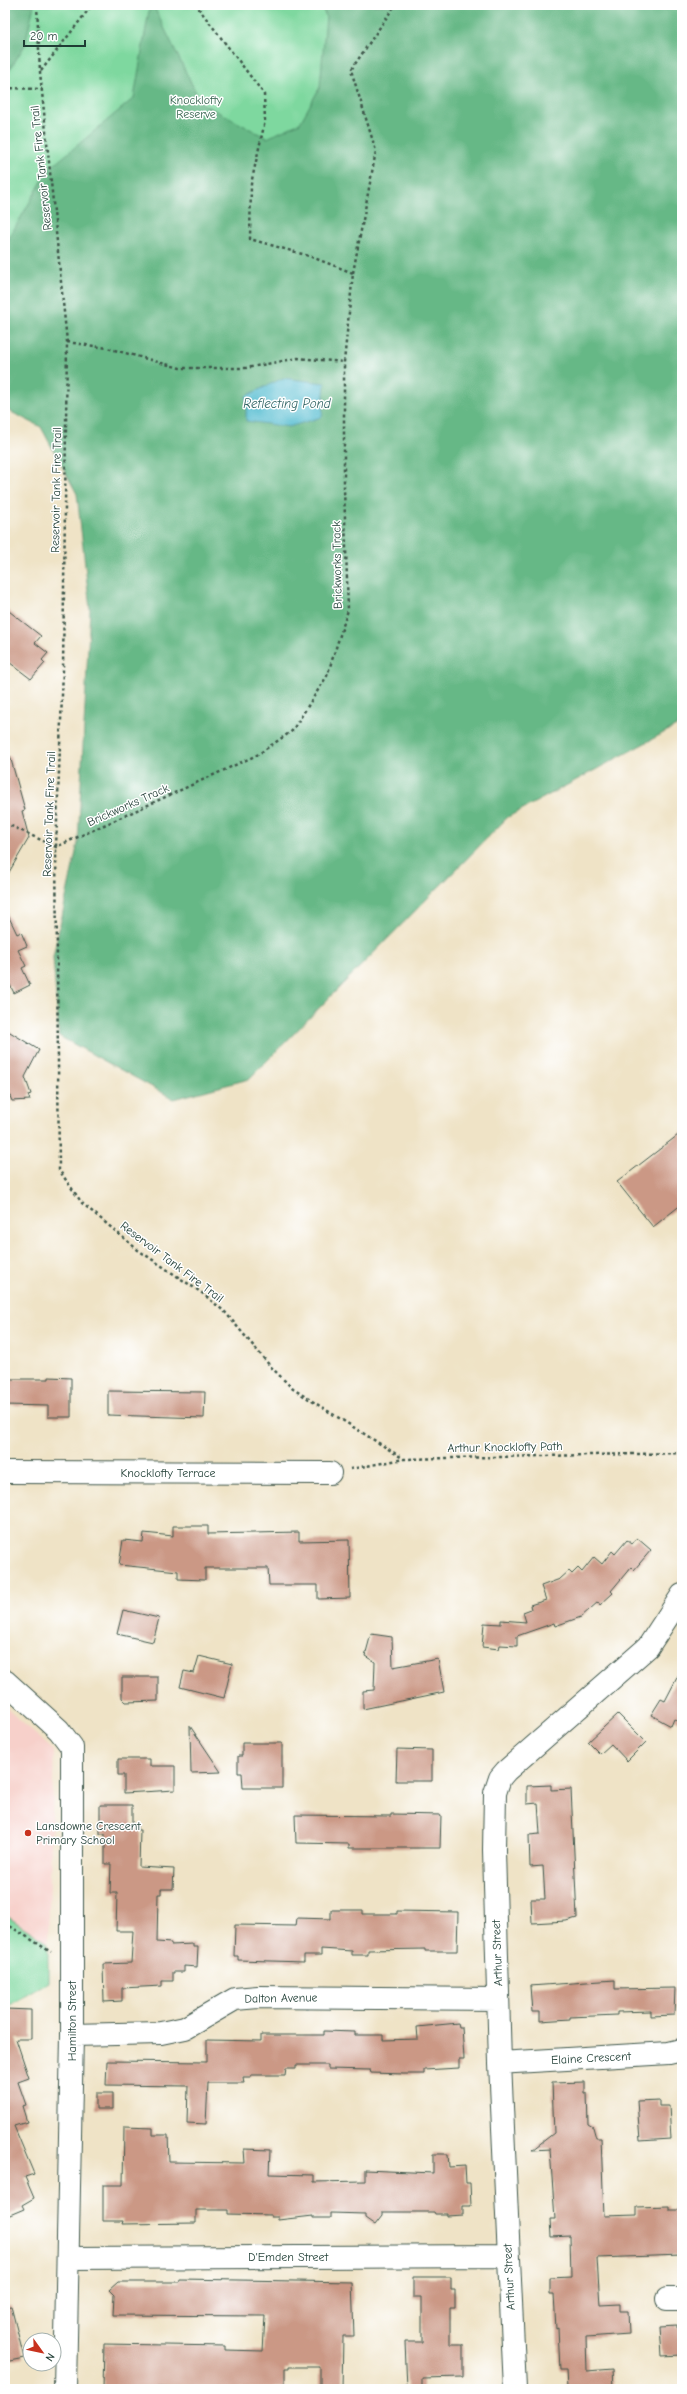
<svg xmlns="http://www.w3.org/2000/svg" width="687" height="2394" font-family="'Comic Neue',sans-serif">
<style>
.built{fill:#f7d0ca}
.green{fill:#7ed89f;stroke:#4e8a6a}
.forest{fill:#66b886;stroke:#427a5d}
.water{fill:#53bcd0;stroke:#397c82}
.building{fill:#cb9885}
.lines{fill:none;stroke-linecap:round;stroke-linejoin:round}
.minor-casing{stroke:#3e564a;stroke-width:24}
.path{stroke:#3e564a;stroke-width:2.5;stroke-dasharray:3 3;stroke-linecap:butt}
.minor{stroke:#fff;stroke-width:22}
.poi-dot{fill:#c8321e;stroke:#fff;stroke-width:1.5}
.labels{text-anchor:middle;stroke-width:3;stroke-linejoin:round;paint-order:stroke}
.park-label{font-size:12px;fill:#37644f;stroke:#fff}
.street-label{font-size:12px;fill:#1f3d34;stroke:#fff}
.poi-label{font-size:12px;fill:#1f3d34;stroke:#fff;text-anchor:start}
.water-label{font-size:13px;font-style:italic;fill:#2f6363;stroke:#fff}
</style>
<rect width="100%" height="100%" fill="#fff"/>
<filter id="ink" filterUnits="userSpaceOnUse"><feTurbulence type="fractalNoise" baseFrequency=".025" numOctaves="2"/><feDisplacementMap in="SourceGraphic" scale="8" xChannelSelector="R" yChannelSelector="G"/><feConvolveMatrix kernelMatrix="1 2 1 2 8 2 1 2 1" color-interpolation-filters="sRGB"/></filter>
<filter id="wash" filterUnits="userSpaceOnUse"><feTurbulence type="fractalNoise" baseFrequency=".012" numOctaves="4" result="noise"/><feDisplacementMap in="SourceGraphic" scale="16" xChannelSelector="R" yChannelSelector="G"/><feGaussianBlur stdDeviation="0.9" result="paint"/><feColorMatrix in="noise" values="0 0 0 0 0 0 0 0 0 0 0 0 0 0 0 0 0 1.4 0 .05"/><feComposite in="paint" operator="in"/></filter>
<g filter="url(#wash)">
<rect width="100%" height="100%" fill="#efe3c6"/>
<path class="built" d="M 5,1707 L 54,1751 L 48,1943 L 5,1915 Z"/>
<path class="green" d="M 5,5 L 419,5 L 244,211 L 5,299 Z
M 5,1915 L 48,1943 L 48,1982 L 5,2008 Z"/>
<path class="forest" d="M 5,5 L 34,5 L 25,45 L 5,77 Z
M 150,5 L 153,5 L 201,103 L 267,138 L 300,123 L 320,87 L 326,16 L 320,5 L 682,5 L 682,723 L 508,817 L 249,1079 L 174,1099 L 59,1036 L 53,957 L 78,843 L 90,609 L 77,494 L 41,427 L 5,409 L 5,245 L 49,169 L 134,98 Z"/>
<path class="water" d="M 283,378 L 325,383 L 322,417 L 289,427 L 246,421 L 246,396 Z"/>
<g id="blocks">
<path class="building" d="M 5,608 L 41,636 L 35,643 L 48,653 L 42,660 L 45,663 L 31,679 L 5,659 Z
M 10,756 L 25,810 L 22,811 L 29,838 L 5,879 L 5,757 Z
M 5,909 L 17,934 L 21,932 L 27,946 L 18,950 L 26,966 L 22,968 L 30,985 L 14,993 L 10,985 L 5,988 Z
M 5,1029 L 39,1050 L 25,1077 L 31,1094 L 28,1095 L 30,1100 L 12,1101 L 9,1094 L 5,1095 Z
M 682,1132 L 682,1204 L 653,1227 L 617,1182 Z
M 49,1377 L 71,1378 L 71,1417 L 48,1417 L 48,1406 L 5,1405 L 5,1379 L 49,1379 Z
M 108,1391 L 205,1392 L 204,1418 L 108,1415 Z
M 173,1526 L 208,1526 L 208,1534 L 299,1532 L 299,1541 L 349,1540 L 350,1598 L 318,1599 L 318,1585 L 269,1585 L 268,1568 L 205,1568 L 205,1580 L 178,1579 L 178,1571 L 119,1565 L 123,1540 L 143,1542 L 144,1533 L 173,1536 Z
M 637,1538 L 651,1550 L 634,1570 L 631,1567 L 611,1591 L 613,1593 L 600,1605 L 598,1602 L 581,1617 L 555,1626 L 554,1623 L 517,1636 L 517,1646 L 500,1645 L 499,1649 L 482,1647 L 484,1623 L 501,1624 L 501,1620 L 526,1622 L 523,1612 L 531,1609 L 530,1605 L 546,1600 L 541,1586 L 560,1579 L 569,1571 L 572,1574 L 578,1568 L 582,1572 L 594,1557 L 602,1564 L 612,1551 L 615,1554 L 627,1540 L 632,1544 Z
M 123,1610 L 159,1618 L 153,1642 L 117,1634 Z
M 371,1634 L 392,1637 L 393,1667 L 438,1659 L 444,1692 L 363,1709 L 363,1691 L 374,1690 L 375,1662 L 365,1656 Z
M 199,1656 L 232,1664 L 224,1698 L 180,1687 L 184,1671 L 194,1673 Z
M 682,1668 L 682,1723 L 674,1719 L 671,1726 L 651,1715 L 661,1699 L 665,1701 Z
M 122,1677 L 158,1677 L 158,1701 L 126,1702 L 122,1698 Z
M 618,1714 L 646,1742 L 627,1761 L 611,1744 L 600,1754 L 588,1742 Z
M 190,1726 L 221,1772 L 191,1773 Z
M 242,1743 L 282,1743 L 282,1788 L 243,1788 L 242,1773 L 238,1773 L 238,1756 L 242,1756 Z
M 397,1749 L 432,1750 L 432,1781 L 396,1781 Z
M 118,1759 L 150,1759 L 150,1766 L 175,1766 L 175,1790 L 124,1793 L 124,1775 L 118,1775 Z
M 551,1785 L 551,1790 L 571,1789 L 577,1918 L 566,1921 L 532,1923 L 531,1899 L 545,1899 L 543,1866 L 530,1867 L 529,1835 L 540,1834 L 538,1803 L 527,1804 L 527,1786 Z
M 100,1805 L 132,1805 L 132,1825 L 137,1825 L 137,1830 L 140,1830 L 139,1867 L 174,1869 L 173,1889 L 161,1889 L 161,1894 L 158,1894 L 157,1942 L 171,1943 L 171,1945 L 193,1944 L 193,1947 L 198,1947 L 197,1967 L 184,1966 L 184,1972 L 173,1972 L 173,1981 L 162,1981 L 162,1986 L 122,1988 L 122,2001 L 104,2002 L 103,1964 L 131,1963 L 133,1931 L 116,1931 L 117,1893 L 110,1893 L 111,1864 L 105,1864 L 105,1834 L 100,1834 Z
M 391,1814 L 441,1815 L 440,1848 L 349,1848 L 349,1844 L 296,1843 L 295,1815 L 391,1816 Z
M 331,1910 L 363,1910 L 363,1914 L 397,1914 L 397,1911 L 458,1912 L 457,1951 L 425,1951 L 425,1949 L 368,1950 L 368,1955 L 352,1955 L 352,1951 L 321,1949 L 321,1955 L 304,1955 L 304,1962 L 238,1960 L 238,1956 L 234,1956 L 235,1925 L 296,1926 L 297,1918 L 331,1919 Z
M 615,1980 L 615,1989 L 675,1988 L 674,2015 L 651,2016 L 651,2011 L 617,2012 L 617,2015 L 570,2017 L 570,2019 L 540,2021 L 540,2012 L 532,2012 L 530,1986 Z
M 5,2009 L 31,2010 L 31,2039 L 16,2039 L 29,2078 L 18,2082 L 26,2105 L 22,2106 L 27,2122 L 14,2126 L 34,2174 L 25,2177 L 34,2198 L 22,2205 L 24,2209 L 5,2217 Z
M 458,2023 L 459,2027 L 462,2027 L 464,2059 L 459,2059 L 459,2068 L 424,2070 L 424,2074 L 404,2074 L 371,2073 L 370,2070 L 328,2069 L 328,2065 L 296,2065 L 296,2068 L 286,2068 L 285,2075 L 251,2075 L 251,2077 L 243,2077 L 244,2083 L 208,2083 L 206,2124 L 187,2123 L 188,2086 L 106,2085 L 107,2061 L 207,2062 L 207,2040 L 261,2041 L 261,2035 L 324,2035 L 324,2031 L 355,2032 L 355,2035 L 383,2035 L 383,2040 L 418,2039 L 417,2027 Z
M 585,2082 L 585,2093 L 587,2093 L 588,2124 L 593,2127 L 596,2138 L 601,2138 L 604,2216 L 637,2215 L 637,2207 L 669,2206 L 669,2210 L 682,2210 L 682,2255 L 597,2258 L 600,2305 L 620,2304 L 620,2311 L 628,2311 L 629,2334 L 586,2337 L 587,2371 L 612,2369 L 613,2389 L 567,2389 L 566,2370 L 560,2370 L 558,2328 L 556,2329 L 554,2294 L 550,2294 L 550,2278 L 571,2277 L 570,2236 L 551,2237 L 550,2219 L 555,2219 L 550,2149 L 532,2150 L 554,2133 L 552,2083 Z
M 96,2093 L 113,2093 L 113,2109 L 96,2109 Z
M 659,2100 L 659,2106 L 669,2106 L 671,2139 L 640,2141 L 637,2101 Z
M 124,2127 L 153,2128 L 153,2135 L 168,2135 L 169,2162 L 245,2163 L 244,2149 L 270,2150 L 269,2174 L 314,2175 L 314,2182 L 365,2181 L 365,2170 L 433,2173 L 433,2154 L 448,2154 L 449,2167 L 465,2166 L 466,2183 L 470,2183 L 471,2206 L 463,2206 L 463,2215 L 447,2216 L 447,2214 L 435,2214 L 434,2212 L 382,2212 L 382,2216 L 375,2225 L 365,2218 L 365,2214 L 331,2213 L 331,2218 L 313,2218 L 313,2216 L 278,2220 L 278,2217 L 271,2217 L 271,2215 L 228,2214 L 228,2210 L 196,2210 L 196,2223 L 122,2224 L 123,2221 L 103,2221 L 103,2185 L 123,2185 Z
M 413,2277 L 451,2277 L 451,2290 L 455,2290 L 455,2307 L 450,2307 L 450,2344 L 463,2344 L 463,2377 L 422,2378 L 422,2389 L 407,2389 L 405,2342 L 422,2342 L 422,2297 L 413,2297 Z
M 180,2279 L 352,2282 L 354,2336 L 343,2336 L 342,2389 L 320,2389 L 320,2367 L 289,2367 L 289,2369 L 285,2369 L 285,2389 L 132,2387 L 132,2389 L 103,2389 L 104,2344 L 225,2346 L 225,2350 L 263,2351 L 265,2316 L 113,2315 L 114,2295 L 109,2290 L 118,2282 L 179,2282 Z
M 11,2306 L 24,2358 L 5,2362 L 5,2307 Z
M 676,2325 L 676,2329 L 682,2329 L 682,2355 L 662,2356 L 660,2326 Z"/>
</g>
</g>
<g filter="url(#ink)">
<use href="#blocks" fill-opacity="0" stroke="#3e564a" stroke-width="1"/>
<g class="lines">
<defs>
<path id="minor" d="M 5,1472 L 330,1473
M 5,1681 L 59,1730 L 72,1747 L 72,2035 L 65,2389
M 72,2035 L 161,2033 L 185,2028 L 235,1999 L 258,1997 L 498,1999
M 500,2063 L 669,2053 L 682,2050
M 69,2258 L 507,2256
M 667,2299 L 682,2299
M 515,2389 L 500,2063 L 494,1850 L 495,1793 L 500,1778 L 506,1771 L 648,1647 L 682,1595"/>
</defs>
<use href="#minor" class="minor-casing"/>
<path class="path" d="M 37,5 L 40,72 L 67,342 L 63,670 L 56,847 L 59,1170 L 82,1203 L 138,1250 L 202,1293 L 225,1312 L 271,1367 L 293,1389 L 404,1459
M 41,71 L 92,5
M 5,88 L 42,89
M 353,273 L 376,151 L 351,70 L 395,5
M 67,342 L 107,348 L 180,368 L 246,368 L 298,358 L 344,362
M 5,823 L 56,847 L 257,755 L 292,731 L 327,676 L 348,610 L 344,488 L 344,362 L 353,273 L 309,256 L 250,239 L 251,184 L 265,121 L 264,94 L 196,5
M 350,1469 L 404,1459 L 682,1453
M 5,1923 L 51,1952"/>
<use href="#minor" class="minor"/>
</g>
</g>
<circle class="poi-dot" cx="28" cy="1833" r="4"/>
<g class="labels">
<g class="park-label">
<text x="196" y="104">Knocklofty<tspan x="196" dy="14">Reserve</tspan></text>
</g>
<g class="street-label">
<text transform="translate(41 168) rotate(-96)" y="4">Reservoir Tank Fire Trail</text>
<text transform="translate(56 490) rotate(-89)" y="4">Reservoir Tank Fire Trail</text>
<text transform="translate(337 565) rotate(-91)" y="4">Brickworks Track</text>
<text transform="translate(128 805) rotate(-24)" y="4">Brickworks Track</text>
<text transform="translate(49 814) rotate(-88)" y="4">Reservoir Tank Fire Trail</text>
<text transform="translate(172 1262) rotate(37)" y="4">Reservoir Tank Fire Trail</text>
<text transform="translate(505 1447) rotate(-1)" y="4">Arthur Knocklofty Path</text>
<text x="168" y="1477">Knocklofty Terrace</text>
<text transform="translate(497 1953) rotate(-92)" y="4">Arthur Street</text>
<text transform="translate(281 1998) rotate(-1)" y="4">Dalton Avenue</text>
<text transform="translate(72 2021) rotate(-90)" y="4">Hamilton Street</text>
<text transform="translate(591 2058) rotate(-3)" y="4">Elaine Crescent</text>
<text x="288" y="2261">D'Emden Street</text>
<text transform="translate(509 2277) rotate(-93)" y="4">Arthur Street</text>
</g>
<g class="poi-label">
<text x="36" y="1830">Lansdowne Crescent<tspan x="36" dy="14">Primary School</tspan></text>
</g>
<g class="water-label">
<text x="287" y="408">Reflecting Pond</text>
</g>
</g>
<rect width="687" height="2394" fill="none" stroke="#fff" stroke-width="20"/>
<g transform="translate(42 2352) rotate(123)"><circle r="19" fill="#ffffff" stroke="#a5b1ae"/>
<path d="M0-3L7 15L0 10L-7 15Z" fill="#c8321e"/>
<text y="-6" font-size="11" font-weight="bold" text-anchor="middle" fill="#1f3d34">N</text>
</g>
<path d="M24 40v6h61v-6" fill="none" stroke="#1f3d34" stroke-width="2"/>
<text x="30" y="40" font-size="12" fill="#1f3d34" stroke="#ffffff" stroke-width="3" paint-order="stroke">20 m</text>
</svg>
